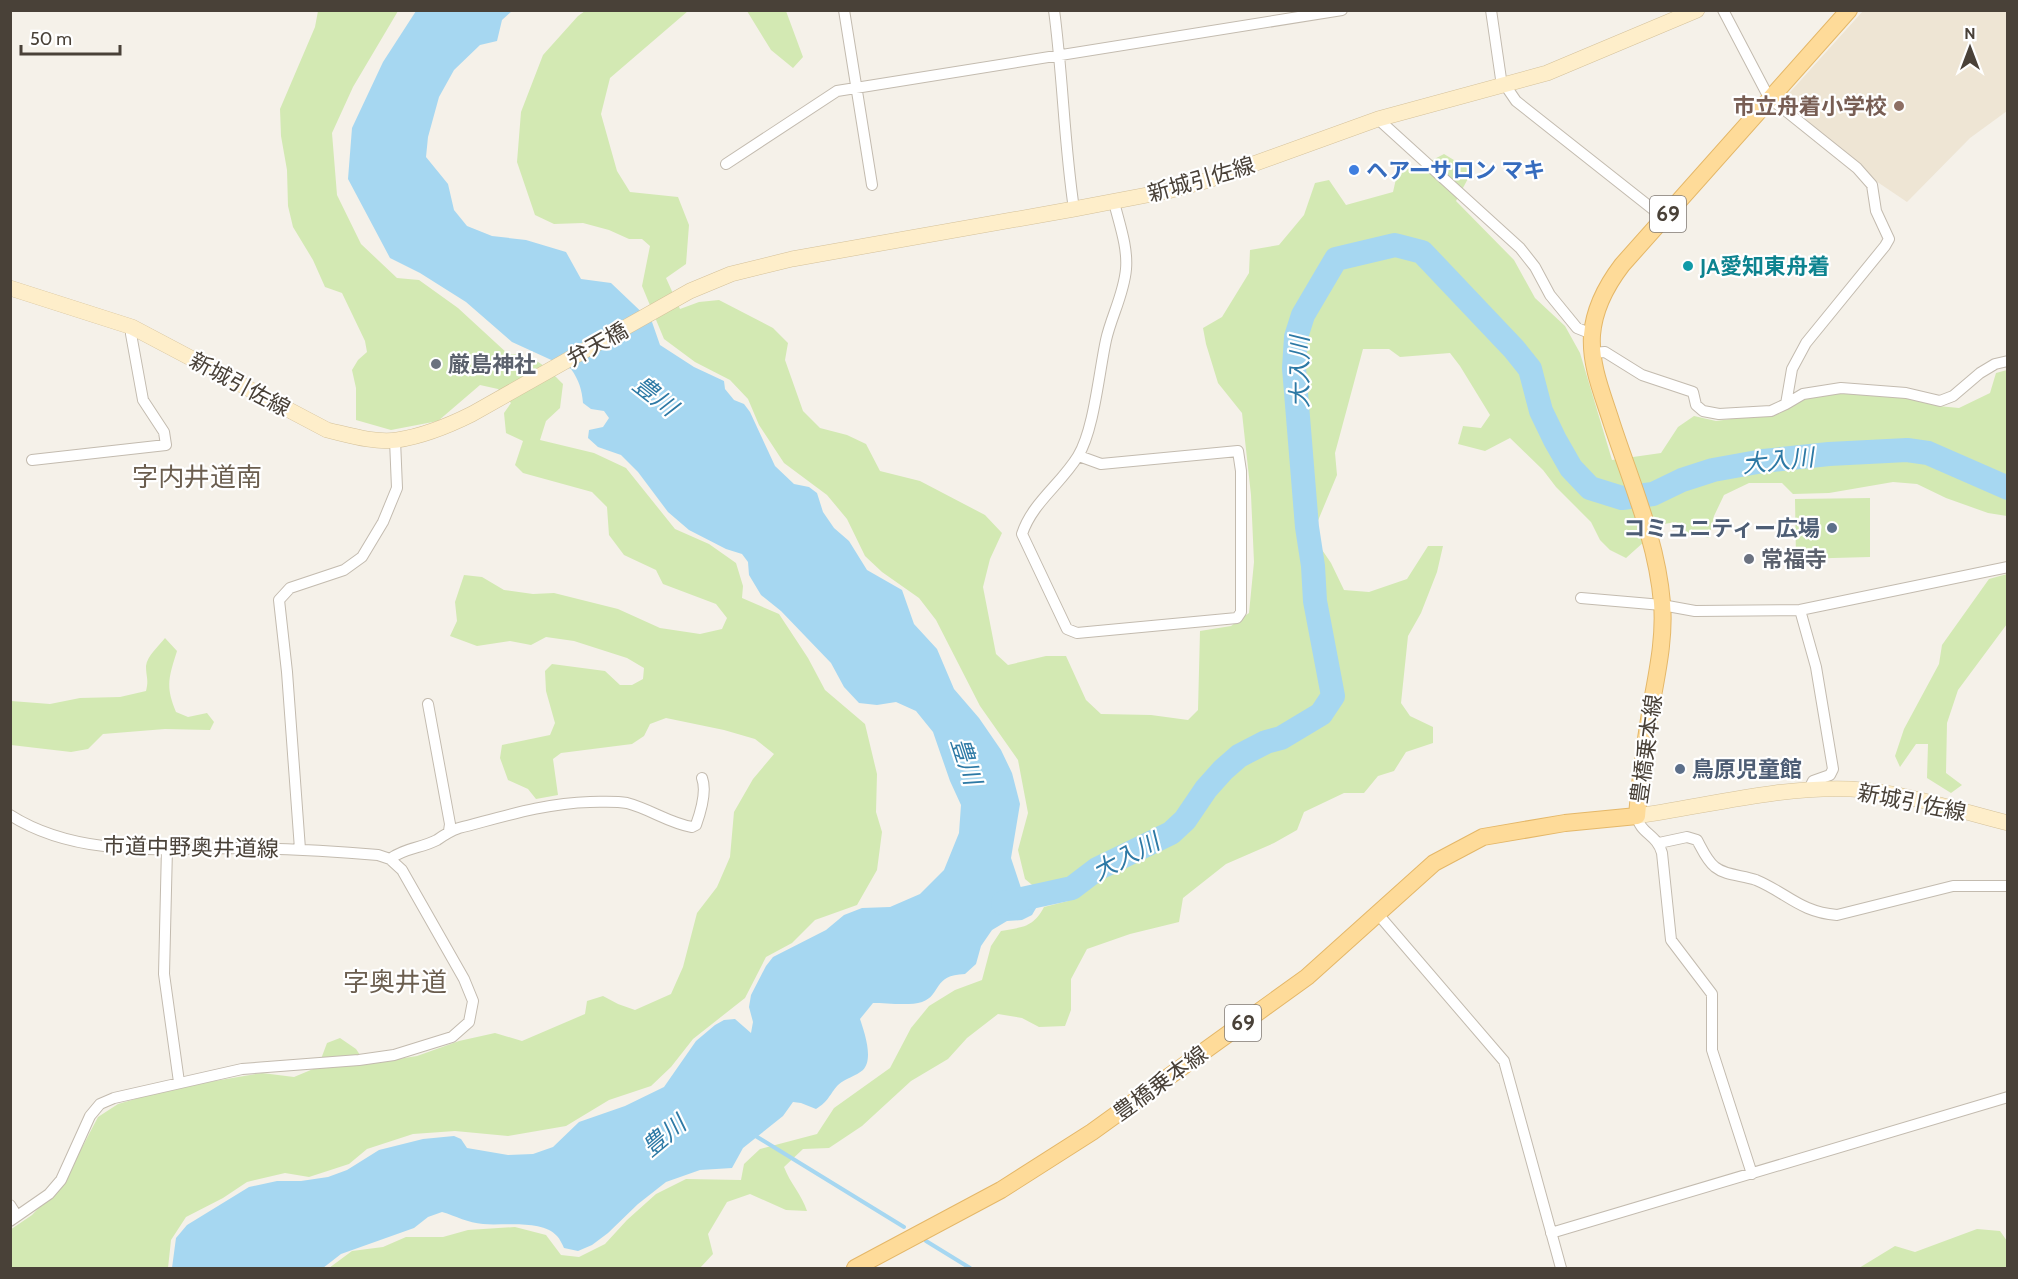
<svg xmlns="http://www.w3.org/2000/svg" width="2018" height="1279" font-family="Cabin,'Noto Sans JP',sans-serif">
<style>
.education{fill:#eee5d4}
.green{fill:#d3e9b3}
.water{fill:#a6d7f1}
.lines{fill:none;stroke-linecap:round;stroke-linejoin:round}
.stream{stroke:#a6d7f1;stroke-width:4}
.river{stroke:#a6d7f1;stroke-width:24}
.minor-casing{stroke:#c3bbaf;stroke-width:12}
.secondary-casing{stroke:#d4c19a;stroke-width:16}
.primary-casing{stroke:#e4b768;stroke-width:18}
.minor{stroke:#fff;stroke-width:10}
.secondary{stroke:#feeeca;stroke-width:15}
.primary{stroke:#fedb99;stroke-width:16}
.education-dot{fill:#8d6e63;stroke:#fff;stroke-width:2}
.shop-dot{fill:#3f7fe0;stroke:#fff;stroke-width:2}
.culture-dot{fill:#0f9aa8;stroke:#fff;stroke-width:2}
.worship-dot{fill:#6b7280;stroke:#fff;stroke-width:2}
.service-dot{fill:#5c6f8a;stroke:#fff;stroke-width:2}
.labels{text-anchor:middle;stroke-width:4.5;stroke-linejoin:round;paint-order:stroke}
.shield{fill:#fff;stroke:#807a74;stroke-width:1.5}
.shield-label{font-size:21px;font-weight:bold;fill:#494138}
.education-label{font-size:22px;font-weight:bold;fill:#785e54;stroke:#fff;text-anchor:end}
.shop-label{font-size:22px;font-weight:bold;fill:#366cbe;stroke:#fff;text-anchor:start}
.street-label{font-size:22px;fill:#494138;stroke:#fff}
.culture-label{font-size:22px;font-weight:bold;fill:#0d838f;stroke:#fff;text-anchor:start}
.worship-label{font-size:22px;font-weight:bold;fill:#5b616d;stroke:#fff;text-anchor:start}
.service-label{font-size:22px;font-weight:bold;fill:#4e5e75;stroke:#fff;text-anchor:end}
.water-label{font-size:24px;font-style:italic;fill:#2d79a5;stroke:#fff}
.quarter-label{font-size:26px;fill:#6b5e4f;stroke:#fff}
</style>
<rect width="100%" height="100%" fill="#f5f1e9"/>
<path class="education" d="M 1863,11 L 2007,11 L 2007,111 L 1970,138 L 1907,202 L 1873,179 L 1783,100 Z"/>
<path class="green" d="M 318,11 L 398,11 L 353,87 L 332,133 L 337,195 L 361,244 L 397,278 L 419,280 L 458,308 L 508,354 C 536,355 545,366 563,384 L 560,408 L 546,421 L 540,440 L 594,453 L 626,468 L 675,529 L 709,544 L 736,563 L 743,586 L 742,598 L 779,614 L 808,658 L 825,690 L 865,724 L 877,774 L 876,812 L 882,832 L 877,870 L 857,905 L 815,920 L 792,943 L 766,957 L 745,998 L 693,1039 L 671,1067 L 651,1086 L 609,1100 L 566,1126 L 508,1136 L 455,1131 L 413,1134 L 367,1149 L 349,1164 L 309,1177 L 285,1173 L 247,1182 L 223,1198 L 186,1217 L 171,1240 L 168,1268 L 11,1268 L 10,1230 L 32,1215 L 65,1180 L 98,1117 L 118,1104 L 173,1088 L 262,1073 L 294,1077 L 318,1067 L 327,1043 L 340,1038 L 356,1049 L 366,1064 L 417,1056 L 459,1041 L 495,1033 L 522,1041 L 585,1014 L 587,1001 L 603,996 L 618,1004 L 635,1010 L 671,994 L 683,967 L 697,913 L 717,887 L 730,857 L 734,812 L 753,779 L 774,754 L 755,739 L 724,730 L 666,718 L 650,724 L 644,736 L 632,744 L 561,753 L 553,759 L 558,795 L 536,799 L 528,789 L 508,780 L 500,758 L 502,745 L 550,735 L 555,723 L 546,691 L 545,671 L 552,664 L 605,671 L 620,685 L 632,685 L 643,679 L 644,668 L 627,658 L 574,641 L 546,637 L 531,645 L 510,641 L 477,646 L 450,636 L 457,621 L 455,602 L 464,575 L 482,577 L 504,590 L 533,594 L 554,593 L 618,609 L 660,628 L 700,634 L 722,629 L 727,618 L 716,604 L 663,584 L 656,570 L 624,555 L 609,535 L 607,507 L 592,492 L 523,473 L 515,465 L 523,441 L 506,433 L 504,413 L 511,403 L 498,389 L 480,385 L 438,421 L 391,430 L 356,420 L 356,388 L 352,370 L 358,360 L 367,352 L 365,341 L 342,293 L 325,287 L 313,260 L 293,227 L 288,206 L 287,170 L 281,136 L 280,109 L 315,27 Z
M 585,11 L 688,11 L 610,78 L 601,114 L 617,171 L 630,192 L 678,197 L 689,225 L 686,264 L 666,278 L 680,309 L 699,302 L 719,300 L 773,328 L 788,343 L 785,360 L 803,411 L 820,428 L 847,435 L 866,444 L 880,471 L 920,481 L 985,515 L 1002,533 L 990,559 L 983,587 L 996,654 L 1008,665 L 1046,656 L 1066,656 L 1086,700 L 1101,714 L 1151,715 L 1188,720 L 1198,710 L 1200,631 L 1231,626 L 1249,613 L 1254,562 L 1251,495 L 1242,413 L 1218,383 L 1206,344 L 1203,328 L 1222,317 L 1249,273 L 1250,250 L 1279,245 L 1304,215 L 1315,183 L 1329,180 L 1346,205 L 1393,192 L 1398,170 L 1419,167 L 1444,154 L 1472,171 L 1456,201 L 1514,260 L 1535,298 L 1565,326 L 1580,353 L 1612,460 L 1661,453 L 1678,427 L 1694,416 L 1716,421 L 1761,415 L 1788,400 L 1834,393 L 1903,394 L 1938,406 L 1959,408 L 1990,393 L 1996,373 L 2007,370 L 2007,516 L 1988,513 L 1946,498 L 1917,484 L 1893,482 L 1829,493 L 1793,494 L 1782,483 L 1749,483 L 1724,495 L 1714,516 L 1709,538 L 1688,533 L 1676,522 L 1664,524 L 1626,558 L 1610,550 L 1600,540 L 1591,522 L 1556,487 L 1543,470 L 1510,438 L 1485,451 L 1458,444 L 1463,426 L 1481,428 L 1490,415 L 1460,366 L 1450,353 L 1400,357 L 1389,349 L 1363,349 L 1335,453 L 1337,475 L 1317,523 L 1316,541 L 1331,563 L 1344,590 L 1369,592 L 1407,579 L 1428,546 L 1443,546 L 1437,572 L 1421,613 L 1408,636 L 1401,703 L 1410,716 L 1433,727 L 1433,743 L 1406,752 L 1394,771 L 1378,776 L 1364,793 L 1344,793 L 1304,812 L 1297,830 L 1274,843 L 1226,864 L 1183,898 L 1179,922 L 1130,934 L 1087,949 L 1071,979 L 1071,1010 L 1065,1026 L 1039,1027 L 1022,1018 L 998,1014 L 967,1038 L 948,1059 L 911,1081 L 862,1126 L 829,1148 L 803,1149 L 784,1167 C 790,1183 802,1195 807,1211 L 786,1210 L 750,1194 L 727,1202 L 708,1234 L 713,1254 L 700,1268 L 329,1268 L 352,1251 L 383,1247 L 406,1237 L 443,1237 L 468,1230 L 515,1227 L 546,1235 L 561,1255 L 579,1257 L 605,1244 L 627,1220 L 656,1194 L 686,1179 L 741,1180 L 744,1164 L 760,1149 L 817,1134 L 834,1108 L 890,1068 L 911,1028 L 929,1006 L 955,990 L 982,980 L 991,946 L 1001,931 C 1022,927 1033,928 1044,907 L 1068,901 L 1059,884 L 1037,889 L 1025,879 L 1018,850 L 1028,813 L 1018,760 L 980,706 L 936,620 L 919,598 L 882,572 L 865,556 L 847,519 L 827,495 L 784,463 L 759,425 L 748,399 L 730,380 L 695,362 L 664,339 L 642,286 L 650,246 L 642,239 L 629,239 L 609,230 L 583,223 L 554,224 L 535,215 L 517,162 L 521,112 L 543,55 L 578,16 Z
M 747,11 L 786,11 L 803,57 L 793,68 L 771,50 Z
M 1870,498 L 1870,557 L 1796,559 L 1795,499 Z
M 2007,574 L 2007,624 L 1958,690 L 1947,723 L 1946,773 L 1962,785 L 1951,793 L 1927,778 L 1928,744 L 1916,744 L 1900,767 L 1895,756 L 1904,729 L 1939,664 L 1942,645 L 1989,579 Z
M 165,638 L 177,651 C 169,677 165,686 176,712 L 188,717 L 207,713 L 214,722 L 210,730 L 165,729 L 103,734 L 88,749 L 71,752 L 11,745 L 11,701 L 50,704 L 80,698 L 120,697 L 146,691 C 149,679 146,677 146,666 C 147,656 159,646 165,638 Z
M 1977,1229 L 2000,1231 L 2007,1241 L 2007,1268 L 1859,1268 L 1895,1246 L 1915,1252 Z"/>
<path class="water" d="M 416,11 L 512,11 L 502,20 L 497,41 L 480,45 L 454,70 L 439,97 L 428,137 L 426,157 L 448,184 L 454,210 L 467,226 L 492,236 L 526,240 L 566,252 L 581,279 L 611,283 L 652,322 L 660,345 L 694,367 L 724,381 L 725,389 L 734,400 L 744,404 L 750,412 L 775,466 L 794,484 L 809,487 L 817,493 L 823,512 L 834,528 L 849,541 L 867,570 L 902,590 L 914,624 L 937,649 L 954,689 L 979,718 L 1001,750 L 1012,773 L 1020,804 L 1011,858 L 1021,888 L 1034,893 L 1039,903 L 1032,915 L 1022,920 L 1007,921 L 992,930 L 981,946 L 976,964 L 965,974 C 932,975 942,995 922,1002 C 910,1006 886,1003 873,1003 L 860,1019 C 864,1031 874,1059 863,1070 C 856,1076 846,1078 838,1085 C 829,1095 829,1101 816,1109 L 801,1103 L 793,1102 L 783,1116 L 743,1148 L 732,1168 L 700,1170 L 666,1182 L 638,1204 L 608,1233 L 592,1245 L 578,1251 L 564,1248 C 562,1244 560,1239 557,1236 C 542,1219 503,1226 483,1224 C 468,1223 456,1216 442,1212 L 428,1217 L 414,1228 L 341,1254 L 323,1268 L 172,1268 L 176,1238 L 187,1225 L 249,1187 L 277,1181 L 301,1181 L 328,1177 L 347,1170 L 379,1150 L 423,1139 L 454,1136 L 461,1139 L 467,1148 L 508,1155 L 533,1154 L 553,1147 L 579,1122 L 625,1106 L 664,1087 L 696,1041 L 715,1025 L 724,1020 L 735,1019 L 751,1033 L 753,1022 L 749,1007 L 751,995 L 766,966 L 773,957 L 826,930 L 844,915 L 862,908 L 890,907 L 920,894 L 944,870 L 959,833 L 961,805 L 950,781 L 933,732 L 916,711 L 896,702 L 877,705 L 859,703 L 844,687 L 831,663 L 781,611 L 761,595 L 749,575 L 748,562 L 742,554 L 726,549 L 689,530 L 668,512 L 638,472 L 621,455 L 598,447 L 588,438 L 589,430 L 603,427 L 609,418 L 604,411 L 591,409 L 583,403 C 582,390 579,380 571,369 L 512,342 L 466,302 L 420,273 L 390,258 L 348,179 L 352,128 L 383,62 Z"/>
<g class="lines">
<path class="stream" d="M 754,1135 L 904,1227
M 926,1241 L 970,1268"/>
<path class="river" d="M 1003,903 L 1072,888 L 1097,869 L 1171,833 L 1185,820 L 1206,789 L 1223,770 L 1239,756 L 1266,742 L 1281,738 L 1321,714 L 1333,696 L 1315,601 L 1313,566 L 1307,527 L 1294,368 L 1296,337 L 1303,315 L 1336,259 L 1395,245 L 1422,252 L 1514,349 L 1530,369 L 1541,411 L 1555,440 L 1571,468 L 1590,488 L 1622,498 L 1653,494 L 1682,480 L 1713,470 L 1763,461 L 1829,454 L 1907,450 L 1928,453 L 2008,488"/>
<defs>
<path id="minor" d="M 844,10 L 872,185
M 1054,10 C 1063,77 1064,143 1074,209
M 1491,10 L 1501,79 L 1516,101 L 1664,218
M 1378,119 L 1520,248 L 1535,267 L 1550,295 L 1577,328 L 1592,334
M 726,164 L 837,91 L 1342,10
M 1592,353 L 1605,352 L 1642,375 L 1693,392 L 1696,405 L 1703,411 L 1719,414 L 1771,411 L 1786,404 L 1792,369 L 1806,343 L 1885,246 L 1889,239 L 1876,211 L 1872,185 L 1857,168 L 1771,99 L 1766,92 L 1723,10
M 1786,404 L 1803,394 L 1841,388 L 1906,393 L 1940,401 L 1953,396 L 1980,373 L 1995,364 L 2008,361
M 1079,456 L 1101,464 L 1238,451 L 1241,471 L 1241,612 L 1237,618 L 1077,633 L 1067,629 L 1022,534 C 1032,503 1061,484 1078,456 C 1094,430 1099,372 1106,340 C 1111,317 1124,294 1126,269 C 1128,247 1119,223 1114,202
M 32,460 L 166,445 L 164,432 L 143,400 L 131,334 L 132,327
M 1581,598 L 1662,605 L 1695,611 L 1800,610 L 2008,567
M 1800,610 L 1816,667 L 1833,769 L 1830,775 L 1813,781 L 1809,789
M 428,704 L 450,824 L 449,831
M 10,815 C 79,859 167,848 244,848 C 289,849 333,851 378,855 L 390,859 L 402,870 L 464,979 L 473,1001 L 469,1022 L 452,1037 L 394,1055 L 359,1060 L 242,1069 L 114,1098 L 100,1104 L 90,1116 L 61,1180 L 49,1194 L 10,1221
M 1637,816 C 1640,834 1657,834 1662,853 L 1671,940 L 1712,994 L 1712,1050 L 1752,1174
M 1659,843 L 1687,837 L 1697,840 C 1702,849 1707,861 1715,867 C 1726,876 1743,875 1756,880 C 1787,893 1800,912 1837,915 L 1953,886 L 2008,886
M 167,848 L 164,974 L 179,1082
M 300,849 L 287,672 L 279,600 L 290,588 L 344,570 L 362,557 L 383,522 L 397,488 L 395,440
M 390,859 C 404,848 422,848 437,840 C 444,835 450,831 459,828 C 502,817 545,803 590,802 C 603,802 615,801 627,803 C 650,809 669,823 692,827 L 696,825 C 701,811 707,791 702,778
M 1377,913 L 1504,1061 L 1561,1268
M 10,1205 L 17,1216
M 1551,1233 L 2008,1097"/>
<path id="secondary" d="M 10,288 L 132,327 L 327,430 C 349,435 374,443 397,440 C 424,436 448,426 472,414 L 690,291 L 731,274 L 792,259 L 1074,209 L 1168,191 L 1209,180 L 1378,119 L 1547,73 L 1697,10
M 1637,816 C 1707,806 1780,786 1851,789 C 1904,792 1956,810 2008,823"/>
<path id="primary" d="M 855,1268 L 1001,1190 L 1092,1132 L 1307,977 L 1434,863 L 1483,837 L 1565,823 L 1637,816 C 1640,779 1645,743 1651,707 C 1657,673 1665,638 1662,603 C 1657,541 1631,482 1612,424 C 1603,395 1590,366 1592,335 C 1594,309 1606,286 1622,265 L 1849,10"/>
</defs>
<use href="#minor" class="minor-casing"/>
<use href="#secondary" class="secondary-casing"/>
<use href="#primary" class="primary-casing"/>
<use href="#minor" class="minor"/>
<use href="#secondary" class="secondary"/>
<use href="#primary" class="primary"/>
</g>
<circle class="education-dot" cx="1899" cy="106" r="6"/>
<circle class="shop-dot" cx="1354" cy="170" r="6"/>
<circle class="culture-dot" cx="1688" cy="266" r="6"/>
<g class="worship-dot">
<circle cx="436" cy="364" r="6"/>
<circle cx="1749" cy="559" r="6"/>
</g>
<g class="service-dot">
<circle cx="1832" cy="528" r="6"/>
<circle cx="1680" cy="769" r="6"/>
</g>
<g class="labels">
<g class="shield">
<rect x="1650" y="196" width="36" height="36" rx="4.5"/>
<rect x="1225" y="1005" width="36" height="36" rx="4.5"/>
</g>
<g class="shield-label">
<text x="1668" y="221">69</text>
<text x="1243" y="1030">69</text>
</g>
<g class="education-label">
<text x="1887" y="114">市立舟着小学校</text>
</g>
<g class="shop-label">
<text x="1366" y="178">ヘアーサロン マキ</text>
</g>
<g class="street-label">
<text transform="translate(1201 179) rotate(-16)" y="8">新城引佐線</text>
<text transform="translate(597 344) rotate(-29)" y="8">弁天橋</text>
<text transform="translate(240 384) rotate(28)" y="8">新城引佐線</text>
<text transform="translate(1646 749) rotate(-82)" y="8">豊橋乗本線</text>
<text transform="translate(1912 802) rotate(11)" y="8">新城引佐線</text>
<text transform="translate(191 847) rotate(1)" y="8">市道中野奥井道線</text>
<text transform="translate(1160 1083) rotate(-36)" y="8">豊橋乗本線</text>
</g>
<g class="culture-label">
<text x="1700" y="274">JA愛知東舟着</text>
</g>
<g class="worship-label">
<text x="448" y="372">厳島神社</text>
<text x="1761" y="567">常福寺</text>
</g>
<g class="service-label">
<text x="1820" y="536">コミュニティー広場</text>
<text x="1692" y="777" text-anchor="start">鳥原児童館</text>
</g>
<g class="water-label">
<text transform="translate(1300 372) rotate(-90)" y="8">大入川</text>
<text transform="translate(655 396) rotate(38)" y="8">豊川</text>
<text transform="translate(1778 461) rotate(-6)" y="8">大入川</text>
<text transform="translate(966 761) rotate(72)" y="8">豊川</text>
<text transform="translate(1126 857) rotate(-28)" y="8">大入川</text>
<text transform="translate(664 1136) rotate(-40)" y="8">豊川</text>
</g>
<g class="quarter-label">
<text x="197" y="486">字内井道南</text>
<text x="395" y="991">字奥井道</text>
</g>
</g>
<rect width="2018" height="1279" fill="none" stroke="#494138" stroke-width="24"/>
<g transform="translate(1970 48)" stroke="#ffffff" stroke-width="4.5" paint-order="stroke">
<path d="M0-4.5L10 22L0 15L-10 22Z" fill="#494138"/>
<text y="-9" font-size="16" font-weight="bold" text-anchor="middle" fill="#494138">N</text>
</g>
<path d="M21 45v9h99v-9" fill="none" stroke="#494138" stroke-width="3"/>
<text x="30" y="45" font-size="18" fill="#494138" stroke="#ffffff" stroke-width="4.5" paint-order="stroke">50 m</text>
</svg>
